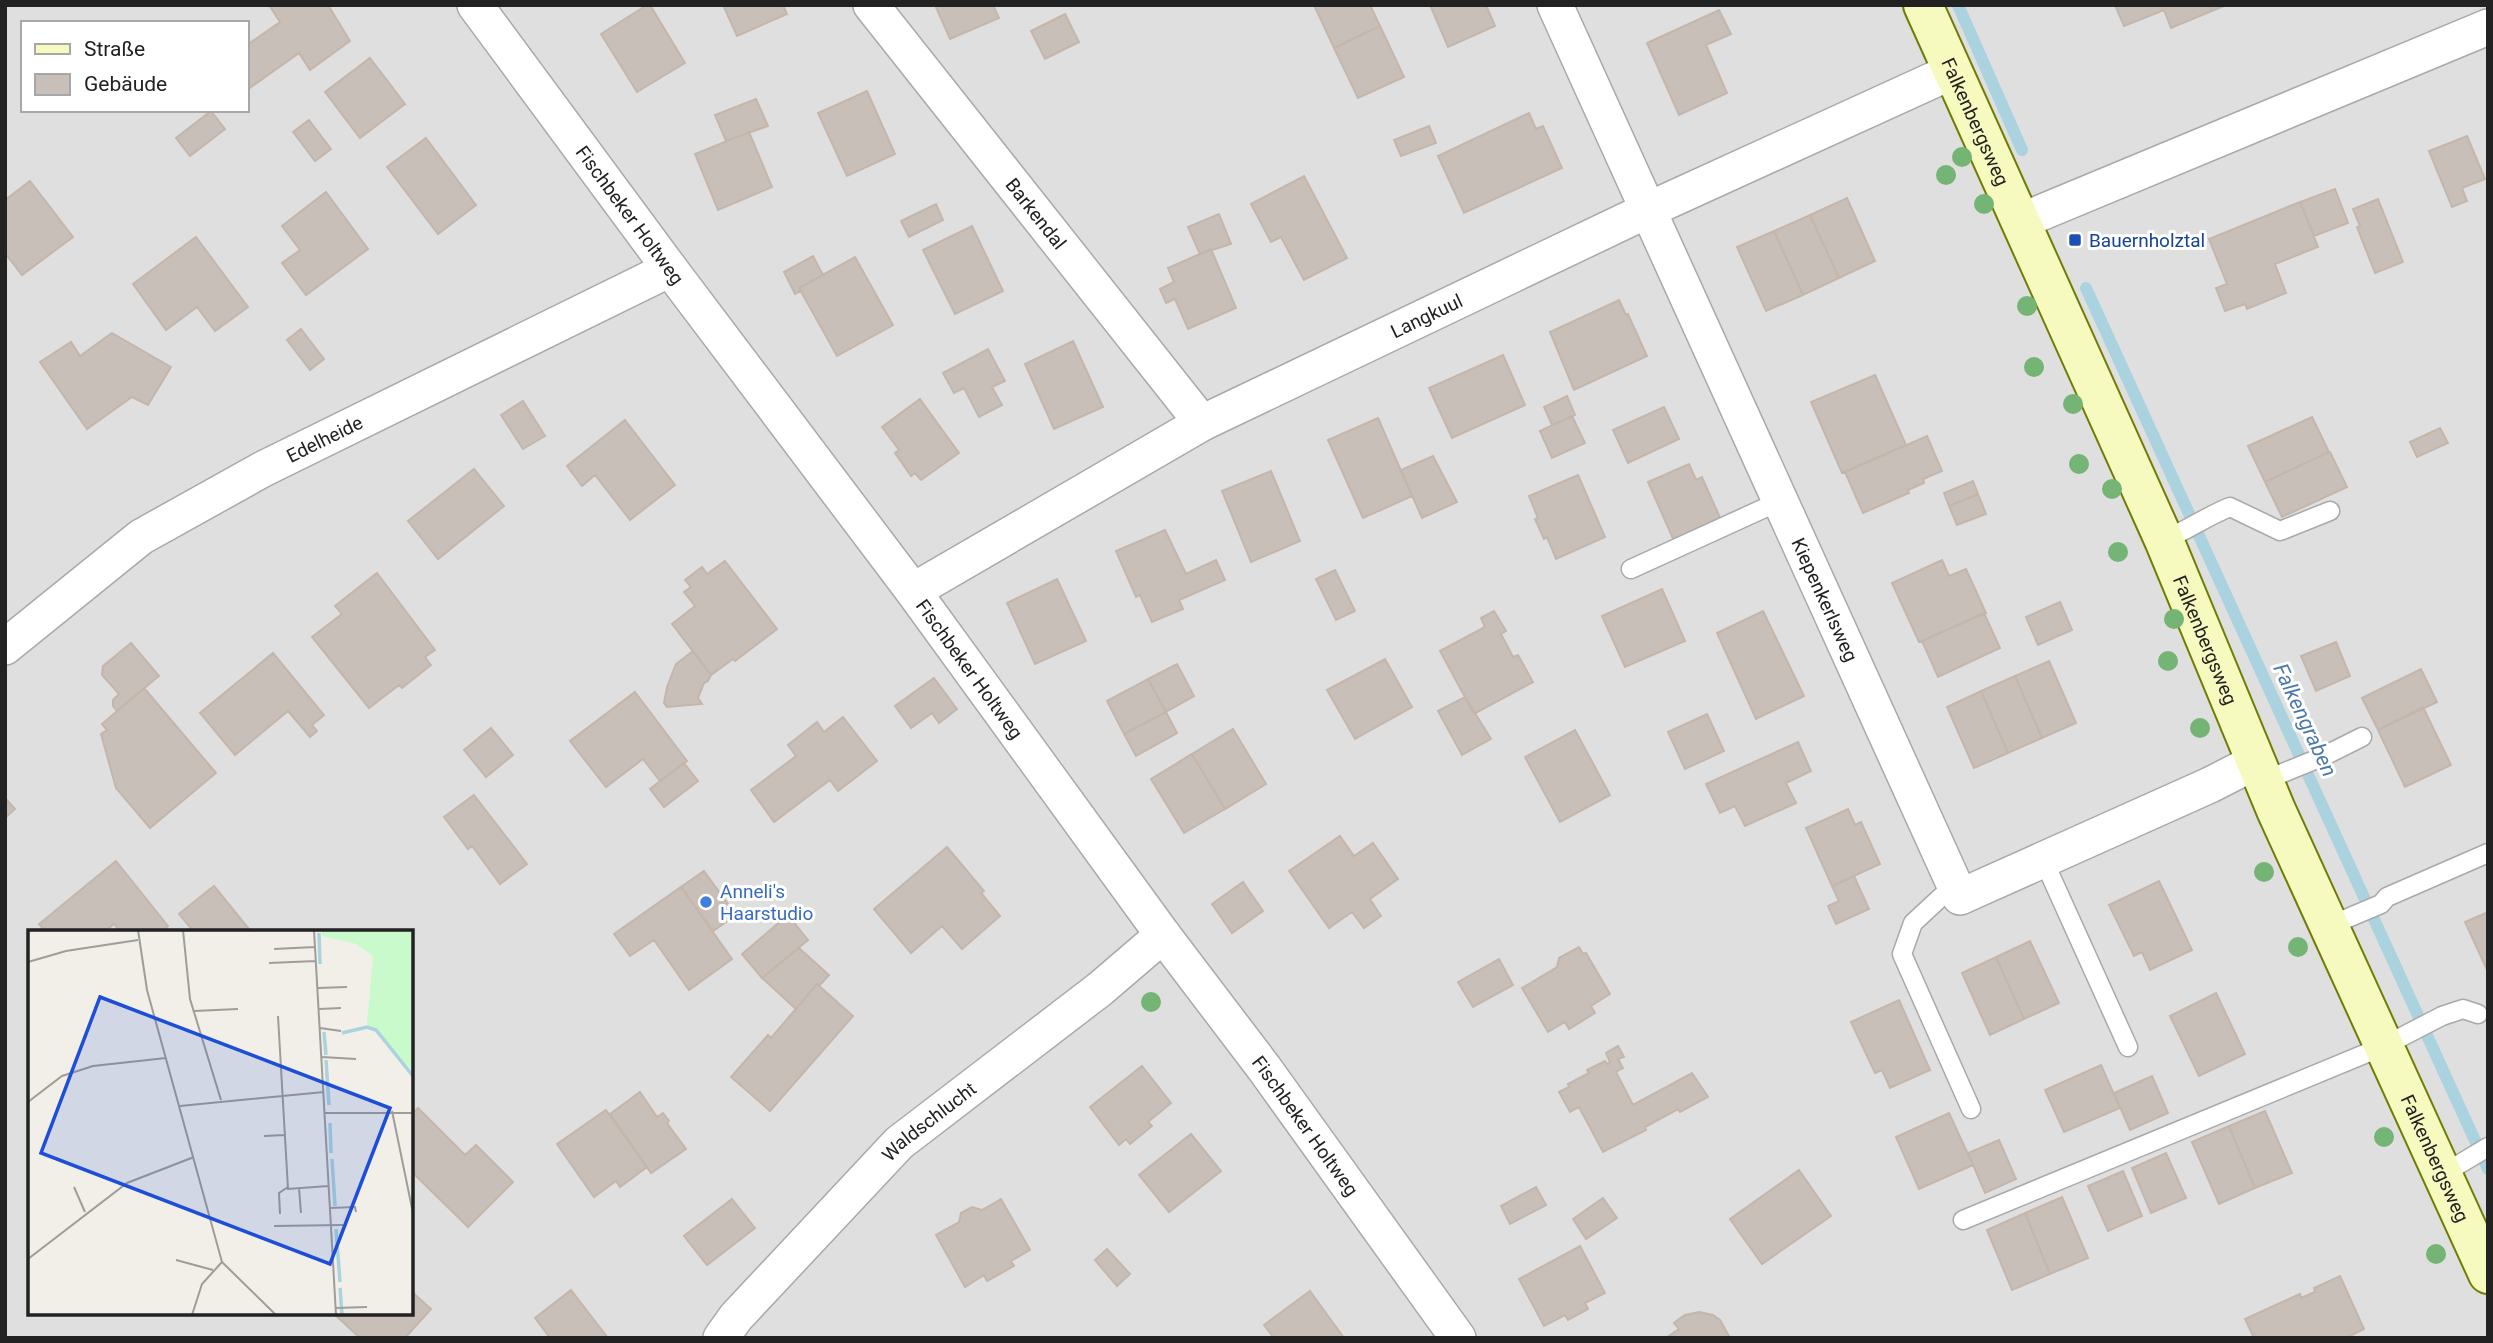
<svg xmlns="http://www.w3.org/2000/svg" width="2493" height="1343" font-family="Roboto,sans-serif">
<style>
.residential{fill:#e0dfdf;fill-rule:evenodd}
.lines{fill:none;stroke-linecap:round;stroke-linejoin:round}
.stream{stroke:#aad3df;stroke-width:12}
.building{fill:#c7bfb8;stroke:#c4b6ab;stroke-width:2}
.lane-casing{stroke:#a9a9a9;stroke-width:21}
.street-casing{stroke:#a9a9a9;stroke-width:38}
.secondary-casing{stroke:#707d05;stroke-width:42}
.lane{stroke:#fff;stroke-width:18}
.street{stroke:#fff;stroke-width:35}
.secondary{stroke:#f7fabf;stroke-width:38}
.tree{fill:#74b475}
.transit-dot{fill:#1a4fb4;stroke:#fff;stroke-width:2.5}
.shop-dot{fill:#3f7fe0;stroke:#fff;stroke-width:2.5}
.labels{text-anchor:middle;stroke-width:6;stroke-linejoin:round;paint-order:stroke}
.street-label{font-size:19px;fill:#222;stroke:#fff}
.transit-label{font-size:19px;fill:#164399;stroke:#fff;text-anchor:start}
.shop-label{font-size:19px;fill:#366cbe;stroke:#fff;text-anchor:start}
.water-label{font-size:21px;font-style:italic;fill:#4a7aab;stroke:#fff}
.inset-river{fill:none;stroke:#aad3df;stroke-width:3.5}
.inset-road{fill:none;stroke:#9f9d99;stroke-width:2}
.view{fill:#1d4ed8;fill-opacity:0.15;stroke:#1d4ed8;stroke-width:3.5}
.inset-edge{fill:none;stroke:#222;stroke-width:3.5}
</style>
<rect width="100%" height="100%" fill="#f2efe9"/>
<path class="residential" d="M 5,5 L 2488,5 L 2488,1338 L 5,1338 ZM 23,23 L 247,23 L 247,110 L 23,110 ZM 30,932 L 411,932 L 411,1313 L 30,1313 Z"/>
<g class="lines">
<path class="stream" d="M 1958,5 L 2022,150
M 2086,288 L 2488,1169"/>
</g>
<path class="building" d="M 269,5 L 328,5 L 350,41 L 310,70 L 299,53 L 247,90 L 247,45 L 280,22 Z
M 647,5 L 650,5 L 685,63 L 637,92 L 601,34 Z
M 723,5 L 783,5 L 787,14 L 737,36 Z
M 935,5 L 993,5 L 999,18 L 950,39 Z
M 1314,5 L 1370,5 L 1380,26 L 1334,48 Z
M 1430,5 L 1486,5 L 1495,26 L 1448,47 Z
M 2115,5 L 2209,5 L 2212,11 L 2171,28 L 2164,10 L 2124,26 Z
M 2209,5 L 2226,5 L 2212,11 Z
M 1719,10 L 1731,34 L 1706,45 L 1727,93 L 1679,115 L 1647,43 Z
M 1065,14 L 1079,42 L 1045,59 L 1031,31 Z
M 1380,26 L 1404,77 L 1358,98 L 1334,48 Z
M 370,58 L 405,104 L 360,138 L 325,92 Z
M 867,91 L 895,154 L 847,176 L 818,113 Z
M 756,99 L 768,126 L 726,141 L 715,115 Z
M 211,111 L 225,129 L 190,156 L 176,138 Z
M 1529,113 L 1536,129 L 1543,126 L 1562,168 L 1464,213 L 1438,156 Z
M 309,120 L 331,149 L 315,161 L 293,132 Z
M 1429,126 L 1436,143 L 1401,156 L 1394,140 Z
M 749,132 L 772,187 L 718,210 L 695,154 Z
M 2467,136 L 2485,179 L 2462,188 L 2467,201 L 2452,207 L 2429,151 Z
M 426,138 L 476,205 L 438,234 L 387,167 Z
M 1304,176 L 1347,258 L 1304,280 L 1281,237 L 1271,242 L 1251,204 Z
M 30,181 L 73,237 L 22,275 L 5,253 L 5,200 Z
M 2335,189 L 2348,223 L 2314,236 L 2300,202 Z
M 326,192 L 368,249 L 306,295 L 282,263 L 300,250 L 282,226 Z
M 1847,198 L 1875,261 L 1839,278 L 1810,215 Z
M 2378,199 L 2403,262 L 2375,273 L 2357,227 L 2360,226 L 2353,209 Z
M 2300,202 L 2318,247 L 2275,264 L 2286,293 L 2247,309 L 2245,304 L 2225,311 L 2216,288 L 2227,284 L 2209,239 Z
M 936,204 L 943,220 L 909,237 L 901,221 Z
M 1219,214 L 1231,244 L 1200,254 L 1188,227 Z
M 1810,215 L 1839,278 L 1803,295 L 1774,231 Z
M 972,226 L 1003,291 L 955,314 L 923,250 Z
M 1774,231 L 1803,295 L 1766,311 L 1737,247 Z
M 196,237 L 248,307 L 215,331 L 197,307 L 166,330 L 133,284 Z
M 1211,249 L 1236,308 L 1188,329 L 1175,299 L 1166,303 L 1160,289 L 1174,282 L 1168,268 Z
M 813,256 L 823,275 L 799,288 L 801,291 L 795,294 L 784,272 Z
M 855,257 L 893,325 L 837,356 L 799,288 Z
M 1619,300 L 1626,315 L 1628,314 L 1647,356 L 1574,390 L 1550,332 Z
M 301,329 L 324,359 L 310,370 L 287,340 Z
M 112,333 L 171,367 L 148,405 L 132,397 L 87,429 L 40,362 L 71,342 L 80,356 Z
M 1073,341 L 1103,407 L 1054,429 L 1025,364 Z
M 988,349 L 1005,381 L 992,387 L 1002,405 L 979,417 L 964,388 L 954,393 L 943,373 Z
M 1503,355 L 1525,405 L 1452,438 L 1429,388 Z
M 1875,375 L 1906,445 L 1842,473 L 1811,402 Z
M 1567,396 L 1575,415 L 1552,425 L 1544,407 Z
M 920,399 L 959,453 L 921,480 L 915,473 L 911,476 L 895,453 L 899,450 L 882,427 Z
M 523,401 L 545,436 L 523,449 L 501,415 Z
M 1664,407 L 1679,439 L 1628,463 L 1613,430 Z
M 1572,416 L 1585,443 L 1552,458 L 1540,431 Z
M 2312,417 L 2329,452 L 2265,482 L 2248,446 Z
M 1378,418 L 1412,496 L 1363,518 L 1328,440 Z
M 625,420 L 675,485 L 630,520 L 595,475 L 582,486 L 567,466 Z
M 2440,428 L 2448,443 L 2417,457 L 2410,442 Z
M 1927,436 L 1942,471 L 1923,479 L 1924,483 L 1908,490 L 1909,493 L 1863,513 L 1845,472 Z
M 2329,452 L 2330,452 L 2347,487 L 2282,517 L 2265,482 Z
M 1433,456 L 1457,502 L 1422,518 L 1401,470 Z
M 1689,464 L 1696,480 L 1702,477 L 1721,520 L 1674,541 L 1648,482 Z
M 474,469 L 504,506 L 438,559 L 408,521 Z
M 1271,471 L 1300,541 L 1251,562 L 1222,491 Z
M 1578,475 L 1605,537 L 1556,559 L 1547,537 L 1544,539 L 1535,519 L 1538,518 L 1529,496 Z
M 1973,481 L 1978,494 L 1949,506 L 1944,493 Z
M 1978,494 L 1986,514 L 1957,525 L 1949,506 Z
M 1165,530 L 1186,574 L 1216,560 L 1225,580 L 1179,600 L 1183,609 L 1152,622 L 1140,595 L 1136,597 L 1116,551 Z
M 1942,560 L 1949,576 L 1966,569 L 1986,613 L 1919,642 L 1892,583 Z
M 725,561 L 777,629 L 735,661 L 733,659 L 711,675 L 672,624 L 695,606 L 684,592 L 691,587 L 685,580 L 702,567 L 707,574 Z
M 1335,570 L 1355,611 L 1336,620 L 1316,579 Z
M 377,573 L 435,650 L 425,657 L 431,665 L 402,688 L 399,685 L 369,708 L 312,637 L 342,614 L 335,606 Z
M 1057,579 L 1086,641 L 1035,664 L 1007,603 Z
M 1662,589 L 1685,641 L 1625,667 L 1602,616 Z
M 2060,602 L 2072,630 L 2038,645 L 2026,617 Z
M 1494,611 L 1506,631 L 1501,634 L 1513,657 L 1518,655 L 1533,682 L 1474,714 L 1440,651 L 1485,627 L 1481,618 Z
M 1763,611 L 1804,696 L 1756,719 L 1717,633 Z
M 1984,613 L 2000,648 L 1938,677 L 1922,641 Z
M 2336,642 L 2350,676 L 2316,691 L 2301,656 Z
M 131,643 L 159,676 L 117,711 L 113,706 L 113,700 L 119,694 L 102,675 L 103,666 Z
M 693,651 L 711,675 L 708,681 L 704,683 L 698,698 L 702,704 L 667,707 L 664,703 L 667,687 L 676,664 Z
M 273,653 L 324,715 L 312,725 L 317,731 L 310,737 L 288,711 L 235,755 L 200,713 Z
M 1385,659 L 1412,707 L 1355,739 L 1327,690 Z
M 2049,661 L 2076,723 L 2042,738 L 2015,676 Z
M 1177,664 L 1194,696 L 1166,712 L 1148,679 Z
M 2421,669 L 2437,702 L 2378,730 L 2362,698 Z
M 2015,676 L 2042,738 L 2008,753 L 1981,691 Z
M 934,678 L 957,709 L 939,723 L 932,713 L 911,728 L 895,706 Z
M 1148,679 L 1166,712 L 1124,734 L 1107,701 Z
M 144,688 L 216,773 L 150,828 L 116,788 L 101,734 L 107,730 L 102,724 Z
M 1981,691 L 2008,753 L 1974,768 L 1947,707 Z
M 635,692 L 687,761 L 660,781 L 643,759 L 606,787 L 570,741 Z
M 1465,697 L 1491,739 L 1462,755 L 1438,711 Z
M 2423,707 L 2451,765 L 2405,787 L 2378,730 Z
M 1166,712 L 1177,733 L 1136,756 L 1124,734 Z
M 1707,714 L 1724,751 L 1685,769 L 1668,732 Z
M 843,717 L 877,761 L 838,791 L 830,780 L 774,822 L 751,790 L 796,756 L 788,745 L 817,722 L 824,732 Z
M 491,728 L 513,755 L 486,777 L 464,750 Z
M 1233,729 L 1266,784 L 1225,809 L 1192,754 Z
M 1575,730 L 1610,795 L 1560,822 L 1525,757 Z
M 1798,742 L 1811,771 L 1786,783 L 1796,803 L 1745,826 L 1735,806 L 1720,813 L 1706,784 Z
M 1192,754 L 1225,809 L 1184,833 L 1151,779 Z
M 684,763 L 698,781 L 664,807 L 650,789 Z
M 474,795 L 527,864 L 500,884 L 472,846 L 468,849 L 444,817 Z
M 5,798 L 15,809 L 5,818 Z
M 1848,809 L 1855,825 L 1861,822 L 1880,864 L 1832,886 L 1806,828 Z
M 1340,836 L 1354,856 L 1373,843 L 1398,879 L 1370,899 L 1381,916 L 1364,928 L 1352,912 L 1329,928 L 1289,871 Z
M 947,847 L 984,891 L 981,893 L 1000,916 L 962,949 L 942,926 L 911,953 L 874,909 Z
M 116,861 L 168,926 L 161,932 L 120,932 L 114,924 L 104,932 L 46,932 L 39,924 Z
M 704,871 L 736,915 L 713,931 L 681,887 Z
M 1854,876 L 1869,909 L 1836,924 L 1828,906 L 1839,901 L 1832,886 Z
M 2159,881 L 2192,950 L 2150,970 L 2142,952 L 2134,956 L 2109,905 Z
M 1243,882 L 1263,911 L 1232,933 L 1212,904 Z
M 214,886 L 249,929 L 246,932 L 194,932 L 179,914 Z
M 681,887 L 732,959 L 689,990 L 654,940 L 630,956 L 614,934 Z
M 2488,912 L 2488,972 L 2465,922 Z
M 788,915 L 808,940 L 762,978 L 742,954 Z
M 2030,941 L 2059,1003 L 2024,1019 L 1996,957 Z
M 1579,947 L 1583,954 L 1586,953 L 1610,994 L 1591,1006 L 1595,1013 L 1569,1029 L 1565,1022 L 1548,1032 L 1522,988 L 1557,967 L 1559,958 Z
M 799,948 L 829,975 L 819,986 L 817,984 L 796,1009 L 762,978 Z
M 1996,957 L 2024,1019 L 1990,1035 L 1962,973 Z
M 1499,959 L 1513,985 L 1473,1007 L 1458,982 Z
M 817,984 L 853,1016 L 770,1111 L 731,1077 L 768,1035 L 771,1038 Z
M 2216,993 L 2245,1054 L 2199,1076 L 2170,1016 Z
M 1899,1000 L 1930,1070 L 1890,1088 L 1882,1070 L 1875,1073 L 1851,1022 Z
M 1618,1046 L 1624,1057 L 1618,1059 L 1623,1068 L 1616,1072 L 1633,1105 L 1692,1073 L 1708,1097 L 1680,1112 L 1678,1109 L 1645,1127 L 1646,1130 L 1603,1152 L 1579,1107 L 1570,1112 L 1559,1092 L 1569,1087 L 1568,1084 L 1589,1073 L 1587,1070 L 1605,1061 L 1607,1064 L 1610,1062 L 1606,1053 Z
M 2101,1065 L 2120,1108 L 2064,1132 L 2045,1090 Z
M 1142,1066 L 1171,1103 L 1148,1122 L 1152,1126 L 1130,1144 L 1126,1139 L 1119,1145 L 1090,1107 Z
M 2152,1076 L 2168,1113 L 2130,1130 L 2114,1093 Z
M 640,1092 L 657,1117 L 663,1113 L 669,1121 L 667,1123 L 686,1149 L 651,1173 L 610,1114 Z
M 418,1108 L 465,1155 L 476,1145 L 513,1182 L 468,1227 L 411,1171 L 411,1115 Z
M 606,1110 L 647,1167 L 620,1187 L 616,1181 L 594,1197 L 557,1144 Z
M 2265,1111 L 2292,1173 L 2255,1188 L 2229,1126 Z
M 1949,1113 L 1973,1165 L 1919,1189 L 1896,1137 Z
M 2229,1126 L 2255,1188 L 2219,1204 L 2192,1142 Z
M 1191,1134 L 1221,1171 L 1169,1212 L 1139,1175 Z
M 1999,1140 L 2016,1179 L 1985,1193 L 1968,1153 Z
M 2166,1153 L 2186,1198 L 2151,1213 L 2132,1168 Z
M 1799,1170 L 1831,1216 L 1762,1264 L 1730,1219 Z
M 2123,1171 L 2142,1216 L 2108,1231 L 2088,1186 Z
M 1536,1187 L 1546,1205 L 1510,1224 L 1501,1206 Z
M 2062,1197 L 2088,1258 L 2050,1274 L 2025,1213 Z
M 1603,1198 L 1617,1218 L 1586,1239 L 1573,1219 Z
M 732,1199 L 755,1228 L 707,1265 L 684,1236 Z
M 1001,1199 L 1030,1250 L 1011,1261 L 1014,1266 L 987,1281 L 984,1275 L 965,1287 L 936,1235 L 959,1222 L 961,1213 L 972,1207 L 982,1210 Z
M 2025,1213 L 2050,1274 L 2012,1290 L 1987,1230 Z
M 1580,1246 L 1605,1293 L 1585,1303 L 1588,1309 L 1568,1320 L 1565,1315 L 1544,1326 L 1519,1279 Z
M 1107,1249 L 1130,1274 L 1117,1286 L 1095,1260 Z
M 2340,1276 L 2364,1329 L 2346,1338 L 2254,1338 L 2245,1319 L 2300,1294 L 2301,1298 L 2315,1292 L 2314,1288 Z
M 571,1290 L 608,1338 L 550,1338 L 535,1318 Z
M 411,1291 L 431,1309 L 405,1338 L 360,1338 L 333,1313 L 411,1313 Z
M 1310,1291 L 1344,1338 L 1274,1338 L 1264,1325 Z
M 1699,1312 L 1713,1315 L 1720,1320 L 1730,1338 L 1666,1338 L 1679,1329 L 1674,1323 L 1679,1319 L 1685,1315 Z"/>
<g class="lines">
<defs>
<path id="lane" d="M 2164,540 C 2188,530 2207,516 2230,507 L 2280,531 L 2330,511
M 1631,569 L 1780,501
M 2263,781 L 2322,757 L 2362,737
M 2043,859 L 2128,1047
M 1954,885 L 1913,923 L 1902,954 L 1971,1109
M 2329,926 L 2381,904 L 2387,897 L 2488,853
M 2443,1174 L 2488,1147
M 1963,1220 L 2384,1046 L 2442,1016 L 2463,1009 L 2478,1014"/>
<g id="street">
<path id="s1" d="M 475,5 L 670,269 L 913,591 L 1163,935 L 1264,1068 L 1458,1338"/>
<path id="s2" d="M 871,5 L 1202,423"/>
<path id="s3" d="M 1555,5 L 1960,897 L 2210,785 L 2255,762"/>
<path d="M 2021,221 L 2488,27"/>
<path id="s4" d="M 913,591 L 1202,423 L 1648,210 L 1953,71"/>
<path id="s5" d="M 5,647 L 141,537 L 263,469 L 670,269"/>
<path id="s6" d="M 721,1338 L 736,1317 L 899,1143 L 1100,989 L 1163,935"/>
</g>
<g id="secondary">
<path id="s7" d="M 1923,5 L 2164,540 L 2276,810 L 2488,1274"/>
</g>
</defs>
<use href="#lane" class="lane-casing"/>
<use href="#street" class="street-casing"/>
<use href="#secondary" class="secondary-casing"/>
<use href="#lane" class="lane"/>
<use href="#street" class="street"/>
<use href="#secondary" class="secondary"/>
</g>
<g class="tree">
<circle cx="1962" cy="157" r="10"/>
<circle cx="1946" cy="175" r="10"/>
<circle cx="1984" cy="204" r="10"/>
<circle cx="2027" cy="306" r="10"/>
<circle cx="2034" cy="367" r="10"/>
<circle cx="2073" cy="404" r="10"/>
<circle cx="2079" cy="464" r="10"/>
<circle cx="2112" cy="489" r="10"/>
<circle cx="2118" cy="552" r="10"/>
<circle cx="2174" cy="619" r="10"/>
<circle cx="2168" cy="661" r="10"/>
<circle cx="2200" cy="728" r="10"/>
<circle cx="2264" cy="872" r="10"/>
<circle cx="2298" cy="947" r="10"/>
<circle cx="1151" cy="1002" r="10"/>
<circle cx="2384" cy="1137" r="10"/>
<circle cx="2436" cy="1254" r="10"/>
</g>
<rect class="transit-dot" x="2068" y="233" width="14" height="14" rx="3.5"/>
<circle class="shop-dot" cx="706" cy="902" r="7"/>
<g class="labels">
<g class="street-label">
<text dy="7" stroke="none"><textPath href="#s7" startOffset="128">Falkenbergsweg</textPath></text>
<text dy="7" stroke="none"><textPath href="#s2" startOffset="266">Barkendal</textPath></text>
<text dy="7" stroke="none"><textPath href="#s1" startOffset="261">Fischbeker Holtweg</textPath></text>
<text dy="7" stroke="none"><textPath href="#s4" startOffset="583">Langkuul</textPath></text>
<text dy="7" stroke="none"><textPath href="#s5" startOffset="383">Edelheide</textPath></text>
<text dy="7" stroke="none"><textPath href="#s3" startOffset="653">Kiepenkerlsweg</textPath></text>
<text dy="7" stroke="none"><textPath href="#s7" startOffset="695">Falkenbergsweg</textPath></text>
<text dy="7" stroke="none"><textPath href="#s1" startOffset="828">Fischbeker Holtweg</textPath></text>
<text dy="7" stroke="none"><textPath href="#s6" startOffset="301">Waldschlucht</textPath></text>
<text dy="7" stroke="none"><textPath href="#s1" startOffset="1395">Fischbeker Holtweg</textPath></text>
<text dy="7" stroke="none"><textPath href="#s7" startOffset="1262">Falkenbergsweg</textPath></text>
</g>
<g class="transit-label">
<text x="2089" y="247">Bauernholztal</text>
</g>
<g class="shop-label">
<text x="720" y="898">Anneli's<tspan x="720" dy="22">Haarstudio</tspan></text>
</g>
<g class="water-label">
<text transform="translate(2305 720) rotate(65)" y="7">Falkengraben</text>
</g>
</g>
<g transform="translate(28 930)">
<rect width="385" height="385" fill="#f2efe9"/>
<path d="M 293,0 L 385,0 L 385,141 L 339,94 L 345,26 L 328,14 L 294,6 Z" fill="#c8facc"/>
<path class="inset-river" d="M 291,3 L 292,34M 296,102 L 298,125M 314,103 L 339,97 L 348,100 L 385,146M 298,130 L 301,175M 302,193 L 303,223M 304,229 L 307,276M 308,299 L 312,352M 312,358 L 314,385"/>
<path class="inset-road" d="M 110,0 L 119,60 L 194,332 L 248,385M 155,0 L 162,69 L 193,170M 286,0 L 308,385M 246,19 L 287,17M 0,32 L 38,21 L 110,10M 241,33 L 288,31M 290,58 L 319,57M 291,79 L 313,78M 166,81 L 210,79M 250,86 L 260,259 L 300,256M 292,98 L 313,101M 294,127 L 328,129M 0,172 L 34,146 L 65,136 L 138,128M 152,176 L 296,162M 364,181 L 385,283M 297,183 L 385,183M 236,206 L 257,205M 46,257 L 57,282M 271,258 L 273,283M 302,278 L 327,277 L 328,282M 252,284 L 251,263 L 260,257M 246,296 L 315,295M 0,329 L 99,253 L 166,227M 148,330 L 185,340M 308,378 L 339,377M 164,385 L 174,354 L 194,332"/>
<path class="view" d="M 72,67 L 362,178 L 302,334 L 13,223 Z"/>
<rect width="385" height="385" class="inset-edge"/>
</g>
<rect width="2493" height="1343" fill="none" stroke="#222222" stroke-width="14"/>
<rect x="21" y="21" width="228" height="91" fill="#ffffff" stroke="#a7a7a7" stroke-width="2"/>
<rect x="35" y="44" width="35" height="10" fill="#f7fabf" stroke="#a7a7a7" stroke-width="2"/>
<text x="84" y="56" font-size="21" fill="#222222">Straße</text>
<rect x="35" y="74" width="35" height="21" fill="#c7bfb8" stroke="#a7a7a7" stroke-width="2"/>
<text x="84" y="91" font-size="21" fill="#222222">Gebäude</text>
</svg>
